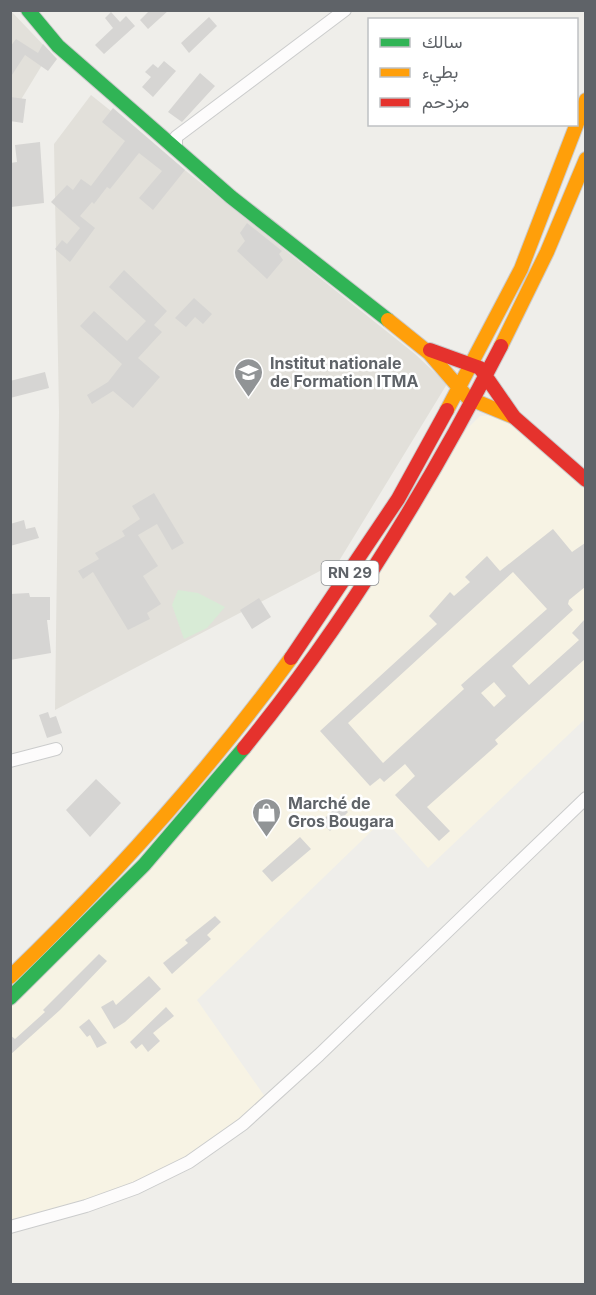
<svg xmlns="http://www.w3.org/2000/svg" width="596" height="1295" font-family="Inter,Vazirmatn,sans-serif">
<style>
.commercial{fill:#f7f3e4}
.education{fill:#e2e0da}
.green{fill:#d8ebd6}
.building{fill:#d6d5d3;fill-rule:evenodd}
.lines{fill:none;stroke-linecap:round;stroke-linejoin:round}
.street-casing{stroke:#cbcccc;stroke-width:14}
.fast-casing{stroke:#cacacb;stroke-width:16}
.slow-casing{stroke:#cacacb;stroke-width:16}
.jam-casing{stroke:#cacacb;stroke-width:16}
.street{stroke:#fdfcfc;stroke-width:12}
.fast{stroke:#30b455;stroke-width:14}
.slow{stroke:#ff9f0a;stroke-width:14}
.jam{stroke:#e5322d;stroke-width:14}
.labels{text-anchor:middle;stroke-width:5;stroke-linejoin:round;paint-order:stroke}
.shield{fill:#fff;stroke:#8f9295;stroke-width:1.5}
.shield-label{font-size:15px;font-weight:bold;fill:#5f6368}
.poi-label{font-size:16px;font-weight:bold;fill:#5f6368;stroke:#fff;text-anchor:start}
</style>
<rect width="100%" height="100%" fill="#efeeea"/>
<path class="commercial" d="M 495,415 L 514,423 L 585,482 L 585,719 L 428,868 L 384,819 L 197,1000 L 268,1101 L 189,1162 L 136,1188 L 11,1227 L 11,998 L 50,961 L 449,447 L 480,416 Z"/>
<path class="education" d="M 11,11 L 50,52 L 11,116 Z
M 91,95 L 415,354 L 447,384 L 339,561 L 55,710 L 59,412 L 54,144 Z"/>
<path class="green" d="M 178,590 L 198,593 L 225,607 L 207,628 L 184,639 L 172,605 Z"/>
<path class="building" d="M 150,10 L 169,10 L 148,29 L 140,20 Z
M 111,12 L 120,22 L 126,16 L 135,26 L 104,54 L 95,45 L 113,28 L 105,18 Z
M 209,17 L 217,26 L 189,53 L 181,43 Z
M 16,39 L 38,53 L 43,44 L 57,59 L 48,71 L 25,55 L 10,78 L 10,47 Z
M 164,61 L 176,71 L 153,97 L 142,87 L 151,77 L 145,72 L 153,64 L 158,68 Z
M 200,73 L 215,86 L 182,122 L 168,112 Z
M 10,97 L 26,99 L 23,123 L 10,121 Z
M 113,108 L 185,170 L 153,210 L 139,198 L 162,171 L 139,153 L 110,189 L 107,187 L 94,204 L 92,202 L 80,216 L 95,228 L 70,262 L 55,249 L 62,240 L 67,244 L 80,228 L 51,202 L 67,185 L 73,190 L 81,179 L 91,186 L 125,141 L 102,122 Z
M 40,142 L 44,203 L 11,207 L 10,163 L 17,162 L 15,145 Z
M 247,223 L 282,251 L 279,254 L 283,260 L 267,279 L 237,251 L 245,241 L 240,233 Z
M 124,270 L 167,311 L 154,325 L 162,332 L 138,358 L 160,377 L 133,408 L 113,391 L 92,404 L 87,395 L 108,382 L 122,364 L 80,326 L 94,311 L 127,341 L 146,321 L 109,287 Z
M 194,298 L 212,314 L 203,324 L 195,317 L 186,327 L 175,318 Z
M 45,372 L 49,388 L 10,398 L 10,381 Z
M 154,493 L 184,543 L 172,550 L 157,524 L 138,535 L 158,566 L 143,576 L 161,604 L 147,613 L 150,619 L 128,630 L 93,572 L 83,579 L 78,571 L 99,559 L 95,553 L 125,536 L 122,531 L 140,519 L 132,506 Z
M 24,520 L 26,529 L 35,527 L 39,538 L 10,546 L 10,524 Z
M 553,529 L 572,552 L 585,543 L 585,587 L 569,600 L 568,604 L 573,610 L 512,666 L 529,685 L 579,640 L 572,633 L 585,619 L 585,659 L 495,740 L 498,744 L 427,807 L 450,831 L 439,841 L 395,795 L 415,776 L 405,764 L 384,782 L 380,778 L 370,786 L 320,731 L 437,624 L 429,616 L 450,592 L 454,596 L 470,582 L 465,577 L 487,556 L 500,571 ZM 513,572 L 547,609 L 461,685 L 464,689 L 383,763 L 348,723 ZM 494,682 L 506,696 L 494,707 L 481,693 Z
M 29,593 L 30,597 L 50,597 L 50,620 L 47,620 L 51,653 L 10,660 L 10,594 Z
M 259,598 L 271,617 L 252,629 L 240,610 Z
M 48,712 L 50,718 L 56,716 L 62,733 L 47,738 L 39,715 Z
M 96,779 L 121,803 L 90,837 L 66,810 Z
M 344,799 L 350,805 L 345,809 L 348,812 L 330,831 L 321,822 Z
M 300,837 L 311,849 L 272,882 L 262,871 Z
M 215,916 L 221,922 L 207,935 L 211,939 L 172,974 L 163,963 L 188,943 L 185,940 Z
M 99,954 L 107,961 L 60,1010 L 10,1055 L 10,1035 L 15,1039 L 45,1012 L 43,1010 Z
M 149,976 L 161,989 L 125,1022 L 114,1029 L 101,1007 L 113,1000 L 116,1005 Z
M 166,1007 L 174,1016 L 153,1033 L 160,1041 L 148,1052 L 142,1044 L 136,1049 L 130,1042 Z
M 89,1019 L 107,1043 L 97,1048 L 90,1035 L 87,1037 L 79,1027 Z"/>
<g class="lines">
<defs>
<path id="street" d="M 176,149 L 176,137 L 345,10
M 10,761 L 56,749
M 10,1227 L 86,1206 L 136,1188 L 189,1162 L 243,1124 L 319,1055 L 586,798"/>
<path id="fast" d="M 28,10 L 58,46 L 231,197 L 388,320
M 10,998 L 144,865 L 244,748"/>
<path id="slow" d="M 388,320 L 429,353 L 468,398 L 514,417
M 501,346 L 547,252 L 586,159
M 447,410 L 521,269 L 586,100
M 10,977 C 113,878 207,773 291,658"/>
<path id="jam" d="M 430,350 L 480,368 L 514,417 L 586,480
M 291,658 L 398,499 L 447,410
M 244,748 C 345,624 428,488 501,346"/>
</defs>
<use href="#street" class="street-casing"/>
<use href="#fast" class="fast-casing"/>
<use href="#slow" class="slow-casing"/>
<use href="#jam" class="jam-casing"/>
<use href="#street" class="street"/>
<use href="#fast" class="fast"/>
<use href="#slow" class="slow"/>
<use href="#jam" class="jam"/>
</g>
<defs>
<symbol id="university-pin" viewBox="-11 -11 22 30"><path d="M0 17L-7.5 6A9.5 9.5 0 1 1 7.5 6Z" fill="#919496" stroke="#fff"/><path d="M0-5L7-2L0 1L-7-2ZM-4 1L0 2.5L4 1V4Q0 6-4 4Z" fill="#fff"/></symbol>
<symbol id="shop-pin" viewBox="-11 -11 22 30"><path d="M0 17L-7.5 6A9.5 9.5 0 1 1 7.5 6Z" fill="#919496" stroke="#fff"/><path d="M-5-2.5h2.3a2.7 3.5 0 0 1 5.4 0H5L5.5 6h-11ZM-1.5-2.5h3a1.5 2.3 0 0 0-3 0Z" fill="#fff"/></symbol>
</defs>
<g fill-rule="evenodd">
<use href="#university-pin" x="232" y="356" width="33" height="45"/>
<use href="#shop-pin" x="250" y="796" width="33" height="45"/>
</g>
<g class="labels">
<rect class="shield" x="321.5" y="561" width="57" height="24" rx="4.5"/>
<g class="shield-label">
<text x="350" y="578">RN 29</text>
</g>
<g class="poi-label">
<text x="270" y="369">Institut nationale<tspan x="270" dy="18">de Formation ITMA</tspan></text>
<text x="288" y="809">Marché de<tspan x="288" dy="18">Gros Bougara</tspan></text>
</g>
</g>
<rect width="596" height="1295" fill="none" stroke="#5f6368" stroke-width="24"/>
<rect x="368" y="18" width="210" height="108" fill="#ffffff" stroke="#bfc1c3" stroke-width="1.5"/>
<rect x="380" y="38" width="30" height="9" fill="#30b455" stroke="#bfc1c3" stroke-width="1.5"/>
<text x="422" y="48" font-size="18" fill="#5f6368">سالك</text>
<rect x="380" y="68" width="30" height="9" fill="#ff9f0a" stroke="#bfc1c3" stroke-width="1.5"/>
<text x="422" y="78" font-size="18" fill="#5f6368">بطيء</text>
<rect x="380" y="98" width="30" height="9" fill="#e5322d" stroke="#bfc1c3" stroke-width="1.5"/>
<text x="422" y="108" font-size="18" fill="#5f6368">مزدحم</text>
</svg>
